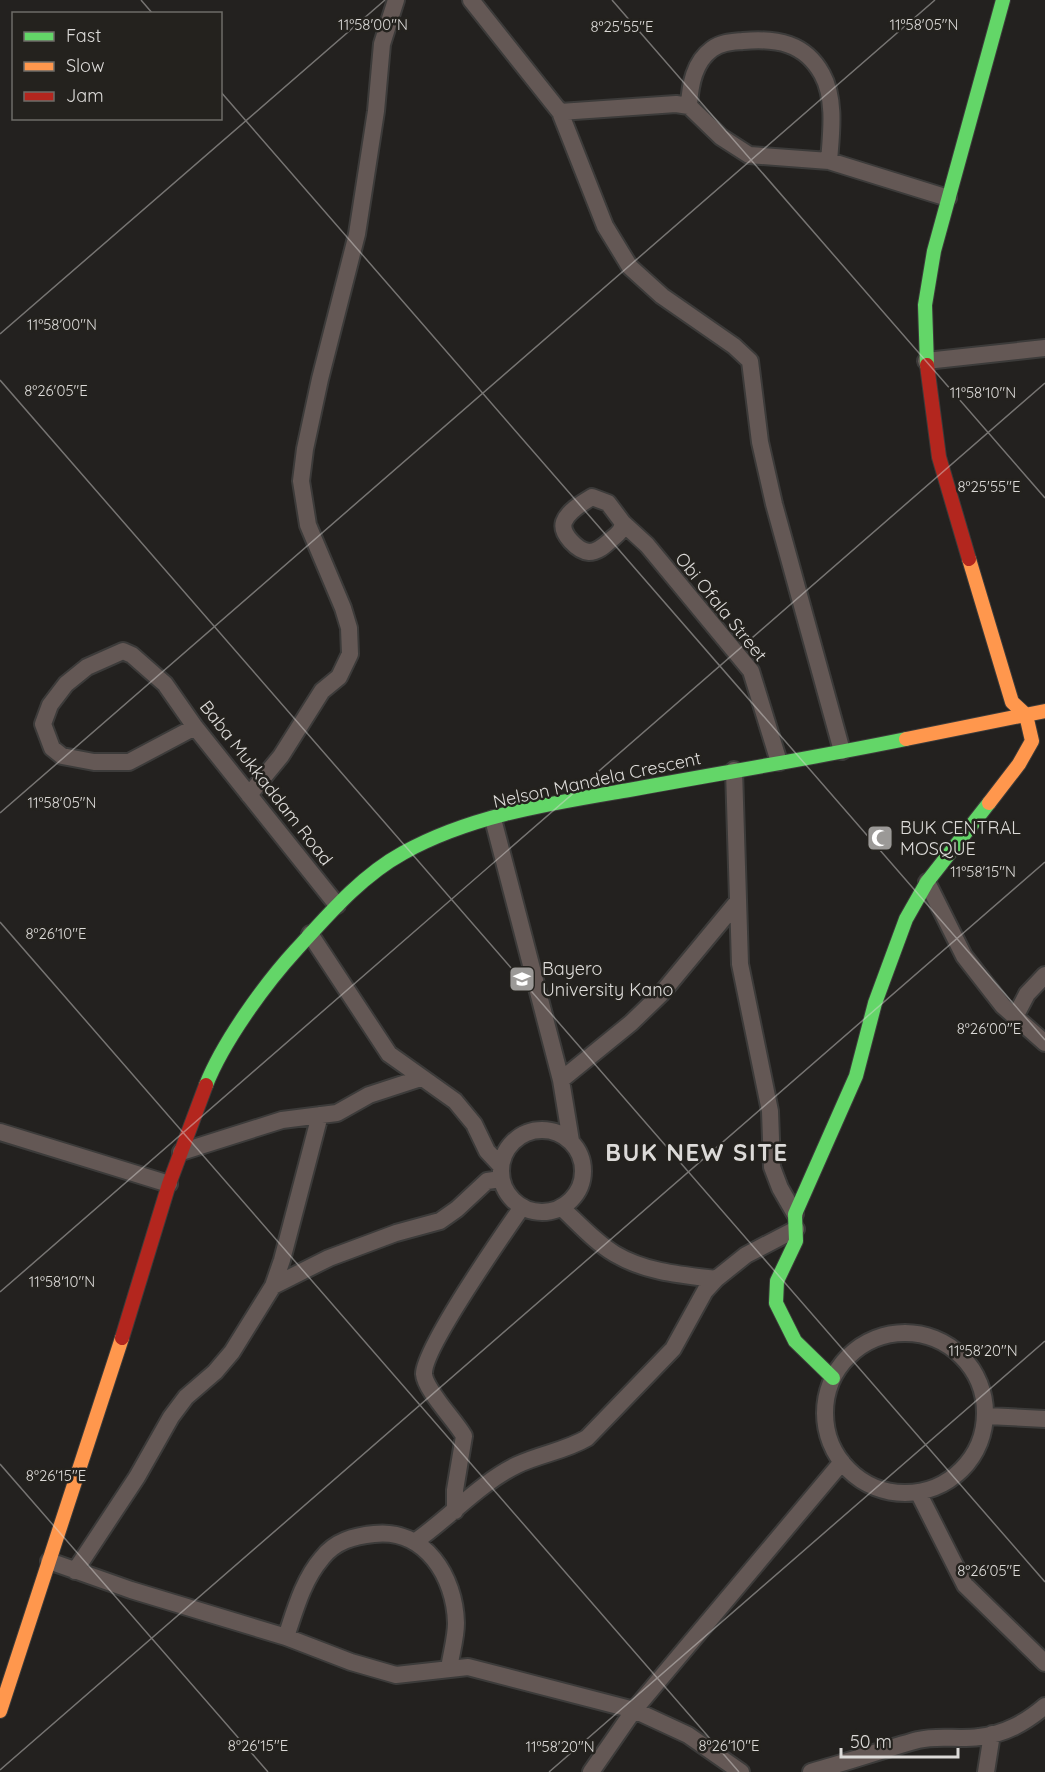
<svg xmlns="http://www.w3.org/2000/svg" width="1045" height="1772" font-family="Quicksand,sans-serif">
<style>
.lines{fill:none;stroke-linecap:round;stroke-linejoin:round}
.street-casing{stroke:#3c3b3a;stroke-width:20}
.fast-casing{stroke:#3c3b3a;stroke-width:16}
.slow-casing{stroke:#3c3b3a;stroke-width:16}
.jam-casing{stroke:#3c3b3a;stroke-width:16}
.street{stroke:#645855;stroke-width:16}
.fast{stroke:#63d668;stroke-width:14}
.slow{stroke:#ff974d;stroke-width:14}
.jam{stroke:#b3261e;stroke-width:14}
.ticks{fill:none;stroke:#dcdad8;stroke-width:1.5;stroke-opacity:0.45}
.labels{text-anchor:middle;stroke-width:5;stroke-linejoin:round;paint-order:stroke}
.street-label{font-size:18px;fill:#dcdad8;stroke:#24221e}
.poi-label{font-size:18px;fill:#dcdad8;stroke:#24221e;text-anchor:start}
.district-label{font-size:24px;font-weight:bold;letter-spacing:1.5px;fill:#dcdad8;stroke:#24221e}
.ticks-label{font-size:15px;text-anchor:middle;fill:#dcdad8;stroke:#24221e;stroke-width:5;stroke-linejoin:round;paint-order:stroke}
</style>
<rect width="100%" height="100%" fill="#23211f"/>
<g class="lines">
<defs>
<path id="street" d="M 471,0 L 560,112 L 605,226 L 630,267 L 662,296 L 734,346 L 750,361 L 760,442 L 774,504 L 842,751
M 689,106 C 690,85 694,62 712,49 C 722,42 732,42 743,41 C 777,38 805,43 822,74 C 836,99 831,135 829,161
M 560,112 L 676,104 L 689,106 L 721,137 L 749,155 L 829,161 L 948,198
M 926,361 L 1045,348
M 623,523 C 622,530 619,533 613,538 C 606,544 599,552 589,552 C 578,551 560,534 564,522 C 568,511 582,503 592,497 L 608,503 L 623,523 L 647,545 L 751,671 L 779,762
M 195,727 L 129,762 L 94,762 L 62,756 L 52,748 L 43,724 L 50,705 L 66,684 L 87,667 L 123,651 L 132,655 L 165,684 L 195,727 L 337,905
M 734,770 L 740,964 L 770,1111 L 772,1167 L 780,1188 L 795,1214
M 249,795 L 281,756 L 322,691 L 339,677 L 350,654 L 349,628 L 343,608 L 308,525 L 301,481 L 305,449 L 320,379 L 357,234 L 376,111 L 382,44 L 396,0
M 493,819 L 561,1080 L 571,1141
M 927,882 L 964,956 L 1003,1006 L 1045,1043
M 310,934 L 389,1054 L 455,1101 L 474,1124 L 487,1151 L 501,1166
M 1015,1017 L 1027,994 L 1045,975
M 561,1080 L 631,1023 L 661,994 L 738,901
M501 1171a41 41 0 1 1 82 0a41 41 0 1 1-82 0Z
M 0,1132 L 169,1184
M 181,1152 L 282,1120 L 337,1113 L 369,1095 L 421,1078
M 562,1208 C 579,1224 595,1242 615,1254 C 645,1272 682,1275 716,1279
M 273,1286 L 329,1258 L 396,1233 L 440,1221 L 457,1209 L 487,1181 L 501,1179
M825 1413a80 80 0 1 1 160 0a80 80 0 1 1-160 0Z
M 987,1416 L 1045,1419
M 918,1492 L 965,1585 L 1045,1663
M 455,1511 L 455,1490 L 464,1436 C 455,1420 425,1390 424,1374 C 423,1349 504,1233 522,1207
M 416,1541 C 450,1517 480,1483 517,1465 C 540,1454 565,1451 587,1438 L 673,1349 L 705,1291 L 716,1279 L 746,1255 L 796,1229
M 49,1561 L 131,1590 L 286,1637 L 351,1662 L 396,1675 L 468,1667 L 634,1710 L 688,1735 L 741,1772
M 75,1571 L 137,1477 L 171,1417 L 186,1397 L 215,1372 L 232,1352 L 273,1286 L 282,1260 L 320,1115
M 286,1637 C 295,1610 303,1580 322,1558 C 335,1541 354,1536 374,1534 C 425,1528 455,1577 456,1623 C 456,1638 451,1654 449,1669
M 591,1772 L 634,1710 L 842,1462
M 811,1772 C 847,1762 882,1750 918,1740 C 939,1735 958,1740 979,1737 C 1005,1734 1025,1723 1045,1706
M 986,1772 L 992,1734"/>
<path id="fast" d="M 927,365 L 925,305 L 934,251 L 1003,0
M 206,1085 C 223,1042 264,985 296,950 C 328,915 361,876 403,853 C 471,815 553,803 629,790 C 721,773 814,758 906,739
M 833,1378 L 795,1341 L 776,1303 L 777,1281 L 796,1241 L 795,1214 L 856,1076 L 875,1003 L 906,919 L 927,882 L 989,803"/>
<path id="slow" d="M 969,559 L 1012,702 L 1026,715 L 1032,741 L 1019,764 L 989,803
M 906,739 L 1045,711
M 0,1711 L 122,1338"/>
<path id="jam" d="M 927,365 L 939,457 L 969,559
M 122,1338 L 169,1184 L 206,1085"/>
</defs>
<use href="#street" class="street-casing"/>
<use href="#fast" class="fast-casing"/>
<use href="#slow" class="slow-casing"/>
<use href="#jam" class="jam-casing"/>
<use href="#street" class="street"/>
<use href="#fast" class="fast"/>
<use href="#slow" class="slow"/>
<use href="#jam" class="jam"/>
</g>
<path class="ticks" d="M 141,0 L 153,14M 612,0 L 1045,498M 220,91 L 1045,1040M 0,334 L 385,0M 0,380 L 1045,1582M 0,813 L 935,0M 0,922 L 739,1772M 0,1292 L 1045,383M 0,1464 L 268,1772M 0,1770 L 1045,862M 549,1772 L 1045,1341"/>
<defs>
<symbol id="mosque-square" viewBox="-11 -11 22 22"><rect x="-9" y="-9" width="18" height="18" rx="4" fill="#9b9997" stroke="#24221e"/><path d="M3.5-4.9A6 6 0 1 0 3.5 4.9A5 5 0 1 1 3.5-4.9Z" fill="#fff"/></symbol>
<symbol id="university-square" viewBox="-11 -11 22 22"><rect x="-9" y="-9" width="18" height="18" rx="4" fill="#9b9997" stroke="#24221e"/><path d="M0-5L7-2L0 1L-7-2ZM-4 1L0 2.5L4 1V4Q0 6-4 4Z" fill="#fff"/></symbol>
</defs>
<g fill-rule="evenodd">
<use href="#mosque-square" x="865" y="823" width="30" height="30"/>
<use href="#university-square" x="507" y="964" width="30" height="30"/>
</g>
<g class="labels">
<g class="street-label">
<text transform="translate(721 607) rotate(51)" y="6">Obi Ofala Street</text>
<text transform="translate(597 780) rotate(-12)" y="6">Nelson Mandela Crescent</text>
<text transform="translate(266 783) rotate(52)" y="6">Baba Mukkaddam Road</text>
</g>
<g class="poi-label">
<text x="900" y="834">BUK CENTRAL<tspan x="900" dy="21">MOSQUE</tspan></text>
<text x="542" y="975">Bayero<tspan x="542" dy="21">University Kano</tspan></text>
</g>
<g class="district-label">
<text x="697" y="1161">BUK NEW SITE</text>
</g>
</g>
<g class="ticks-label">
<text x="373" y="30">11°58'00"N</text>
<text x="924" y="30">11°58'05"N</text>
<text x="622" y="32">8°25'55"E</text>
<text x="62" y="330">11°58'00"N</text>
<text x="56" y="396">8°26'05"E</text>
<text x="983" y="398">11°58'10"N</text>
<text x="989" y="492">8°25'55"E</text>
<text x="62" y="808">11°58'05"N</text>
<text x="983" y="877">11°58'15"N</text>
<text x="56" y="939">8°26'10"E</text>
<text x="989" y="1034">8°26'00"E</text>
<text x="62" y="1287">11°58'10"N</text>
<text x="983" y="1356">11°58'20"N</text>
<text x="56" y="1481">8°26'15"E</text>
<text x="989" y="1576">8°26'05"E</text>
<text x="258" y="1751">8°26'15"E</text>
<text x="729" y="1751">8°26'10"E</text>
<text x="560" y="1752">11°58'20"N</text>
</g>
<rect x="12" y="12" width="210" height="108" fill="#24221e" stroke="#6e6c68" stroke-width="1.5"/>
<rect x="24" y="32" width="30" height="9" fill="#63d668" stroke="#6e6c68" stroke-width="1.5"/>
<text x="66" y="42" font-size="18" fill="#dcdad8">Fast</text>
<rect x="24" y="62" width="30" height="9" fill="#ff974d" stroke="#6e6c68" stroke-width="1.5"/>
<text x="66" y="72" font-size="18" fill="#dcdad8">Slow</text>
<rect x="24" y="92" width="30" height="9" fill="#b3261e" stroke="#6e6c68" stroke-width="1.5"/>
<text x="66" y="102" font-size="18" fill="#dcdad8">Jam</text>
<path d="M841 1748v9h117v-9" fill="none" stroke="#dcdad8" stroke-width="3"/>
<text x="850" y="1748" font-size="18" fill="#dcdad8" stroke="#24221e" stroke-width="4.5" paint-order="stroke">50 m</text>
</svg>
